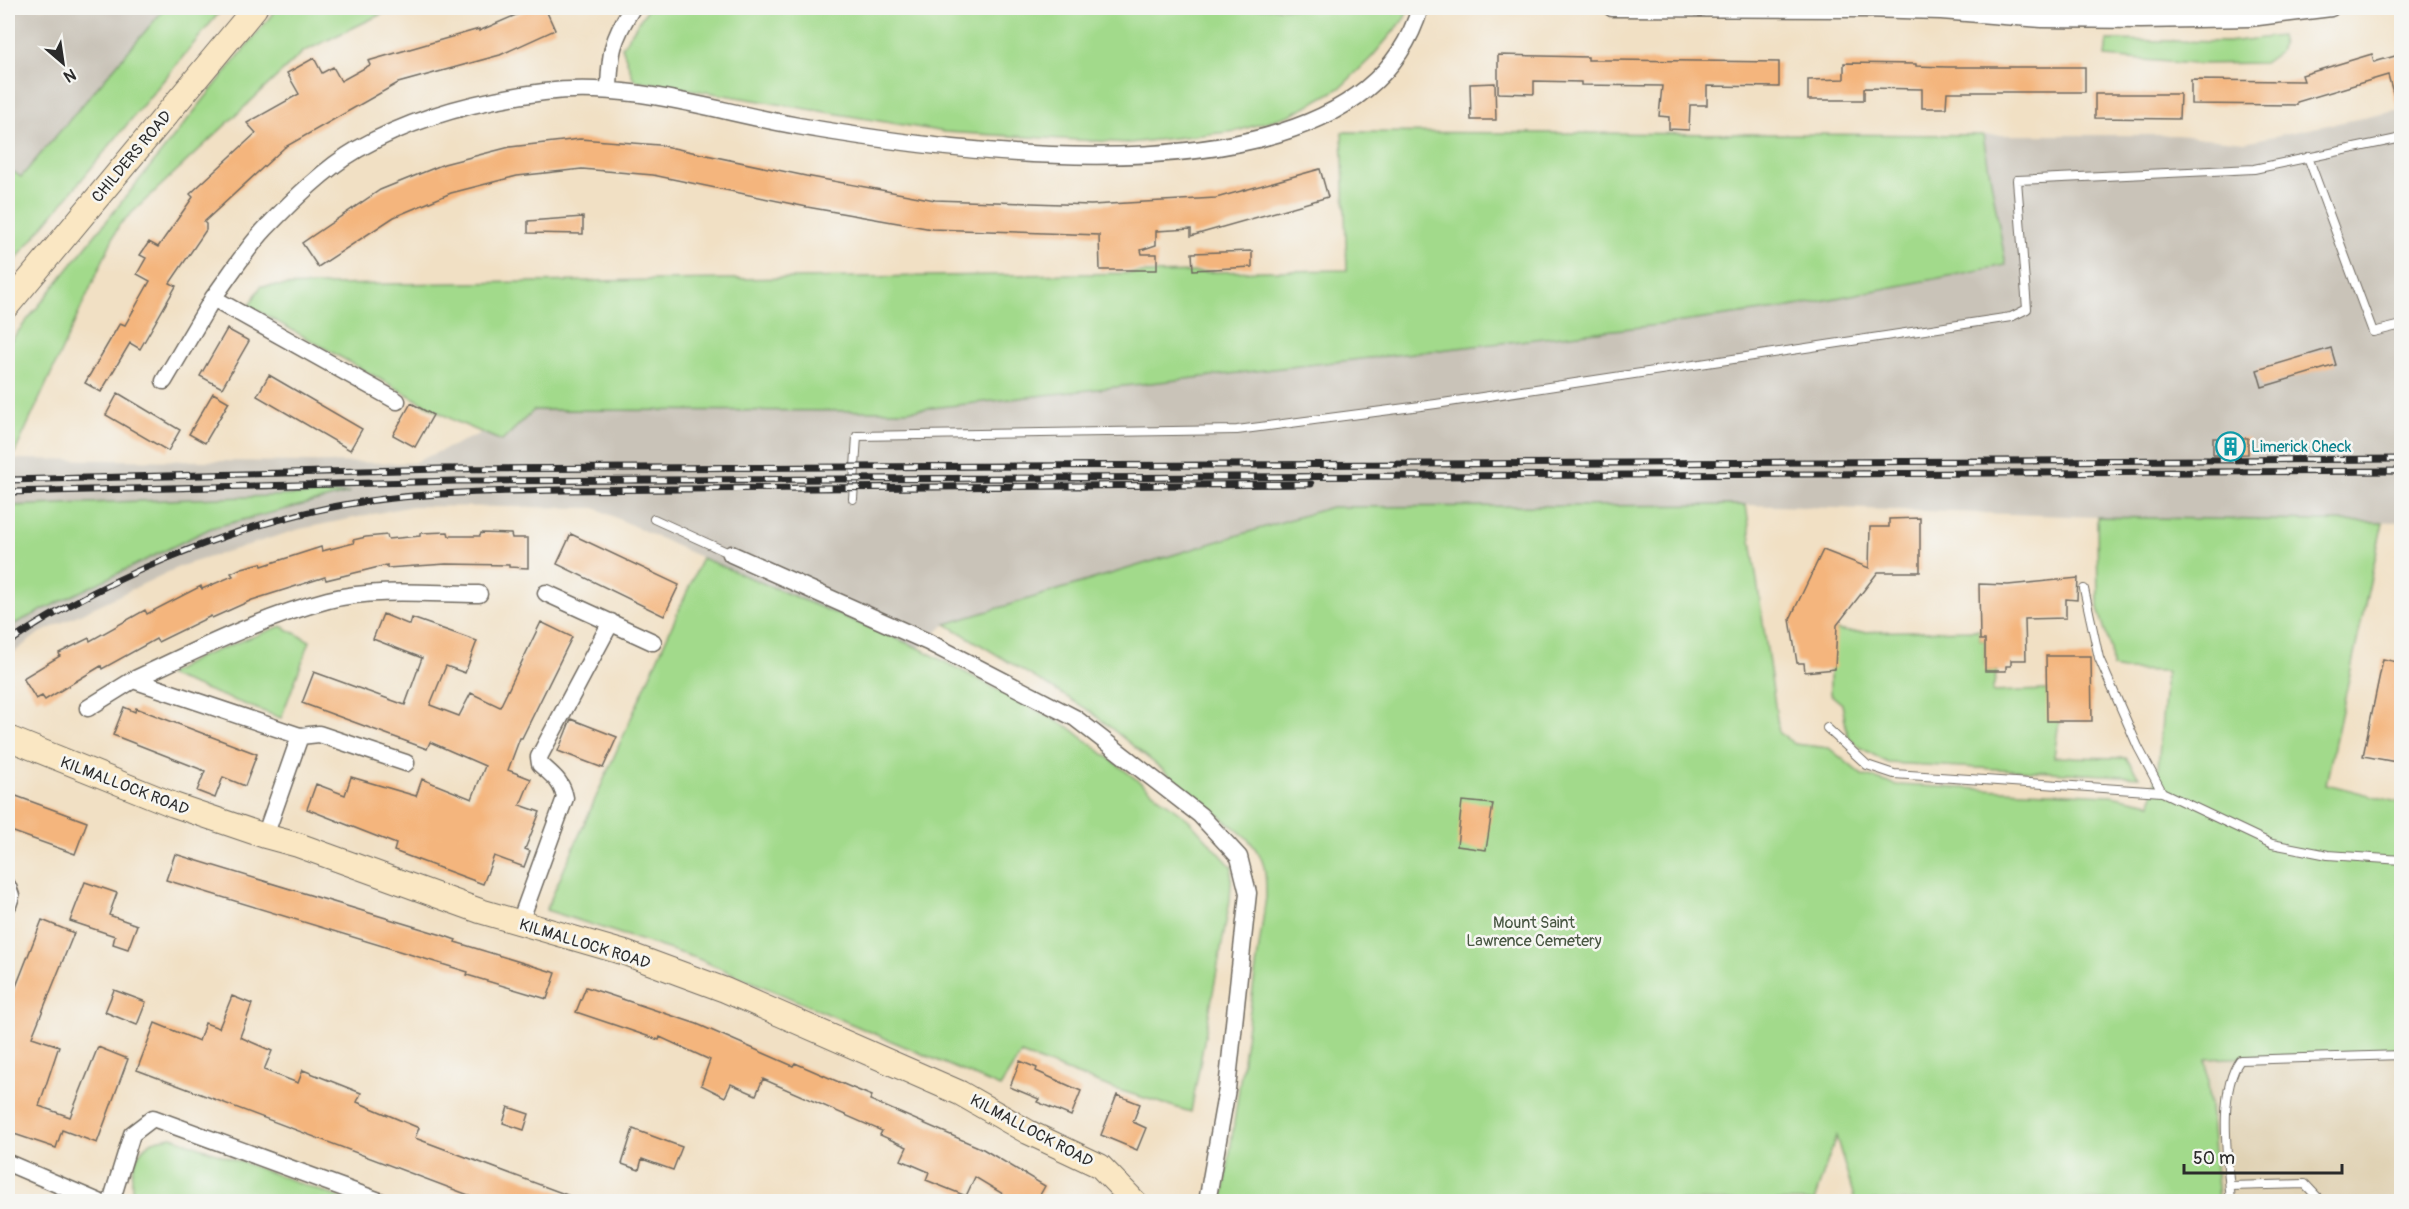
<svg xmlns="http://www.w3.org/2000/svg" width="2409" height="1209" font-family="Pangolin,sans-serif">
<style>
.built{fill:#e0d2b4}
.industrial{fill:#c9c3b8}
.green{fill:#a2da8b;stroke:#66825b;stroke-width:1.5}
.building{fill:#f4b57d}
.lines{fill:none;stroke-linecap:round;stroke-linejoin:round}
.lane-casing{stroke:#706a61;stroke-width:10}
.street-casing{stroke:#706a61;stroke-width:19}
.secondary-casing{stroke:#706a61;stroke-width:26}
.lane{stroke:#fff;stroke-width:8}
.street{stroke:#fff;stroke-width:16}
.secondary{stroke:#fae7c3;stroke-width:24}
.rail-casing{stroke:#2b2b2b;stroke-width:7}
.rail{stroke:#f6f6f2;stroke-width:4.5;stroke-dasharray:14;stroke-linecap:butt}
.labels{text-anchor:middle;stroke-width:5;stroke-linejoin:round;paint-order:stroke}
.street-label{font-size:16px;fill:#2b2b2b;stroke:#f6f6f2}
.culture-label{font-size:16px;fill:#0d838f;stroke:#f6f6f2;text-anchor:start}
.park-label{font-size:16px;fill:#495743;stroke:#f6f6f2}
</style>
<rect width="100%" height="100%" fill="#f6f6f2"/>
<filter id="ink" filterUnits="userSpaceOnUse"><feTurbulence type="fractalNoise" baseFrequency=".0167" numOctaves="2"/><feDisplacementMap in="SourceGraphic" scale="12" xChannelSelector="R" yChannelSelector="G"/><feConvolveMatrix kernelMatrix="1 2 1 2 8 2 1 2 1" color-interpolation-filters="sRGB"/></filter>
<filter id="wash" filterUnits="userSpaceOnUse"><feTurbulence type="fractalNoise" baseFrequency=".008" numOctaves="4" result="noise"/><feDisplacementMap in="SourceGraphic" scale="24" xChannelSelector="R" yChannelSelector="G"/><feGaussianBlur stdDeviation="1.35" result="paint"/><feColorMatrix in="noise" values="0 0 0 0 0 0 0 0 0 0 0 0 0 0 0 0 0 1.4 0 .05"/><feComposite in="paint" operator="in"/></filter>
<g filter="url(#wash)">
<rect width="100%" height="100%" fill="#f1e0c4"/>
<path class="built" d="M 2401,1051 L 2401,1201 L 2218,1201 L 2206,1059 Z"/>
<path class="industrial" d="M 8,8 L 165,8 L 21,177 L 8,168 Z
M 2401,110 L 2401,522 L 2097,517 L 1746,505 L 1331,507 L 946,624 L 919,648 L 702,558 L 595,508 L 412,506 L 300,529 L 181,566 L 38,634 L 8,657 L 8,627 L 13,623 L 211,528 L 346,494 L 8,506 L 8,459 L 413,463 L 534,410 L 905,411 L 1667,324 L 1785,308 L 2006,265 L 1983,135 L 2177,135 L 2245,142 Z"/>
<path class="green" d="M 165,8 L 223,8 L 8,269 L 8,168 L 21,177 Z
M 277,8 L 394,8 L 303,52 L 119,225 L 12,459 L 8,459 L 8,344 Z
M 648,8 L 1409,8 L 1404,19 L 1371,58 L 1340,88 L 1290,115 L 1237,131 L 1129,143 L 945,132 L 634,80 L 622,47 Z
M 2280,36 L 2282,45 L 2278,53 L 2264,63 L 2195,64 L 2105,57 L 2107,40 L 2227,42 Z
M 1342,132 L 1983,135 L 2006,265 L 1785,308 L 1667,324 L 905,411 L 534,410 L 502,441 L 455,421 L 249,306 L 261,286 L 1347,270 Z
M 350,493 L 211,528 L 8,627 L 8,506 Z
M 1746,505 L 1779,733 L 1795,744 L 1829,748 L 1862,775 L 1897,785 L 2111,795 L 2151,803 L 2158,768 L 2166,671 L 2122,670 L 2112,668 L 2111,650 L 2098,608 L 2097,517 L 2383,522 L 2326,784 L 2401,803 L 2401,1051 L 2206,1059 L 2218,1201 L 1855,1201 L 1836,1136 L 1814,1201 L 1223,1201 L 1266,897 C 1266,868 1266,860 1247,838 L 1090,711 L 946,624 L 1331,507 Z
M 702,558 L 919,648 L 1070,728 L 1189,820 L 1232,867 L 1230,900 L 1191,1112 L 1115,1089 L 1021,1054 L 1000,1087 L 696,958 L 546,910 Z
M 281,626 L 310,641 L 281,718 L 167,675 L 197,658 Z
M 1836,630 L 1849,632 L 1980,630 L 1980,640 L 1985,640 L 1985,671 L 1997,671 L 1992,692 L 2047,690 L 2059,721 L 2054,757 L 2126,758 L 2139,777 L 1888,763 L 1861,748 L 1848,737 L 1842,704 L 1830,694 L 1830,669 Z
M 172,1137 L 349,1201 L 134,1201 C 129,1182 131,1152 153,1141 C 158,1139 166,1138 172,1137 Z"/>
<g id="blocks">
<path class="building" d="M 532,8 L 545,8 L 555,30 L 500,55 L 398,83 L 285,147 L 204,222 L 206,224 L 206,230 L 170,283 L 176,286 L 140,349 L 130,343 L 101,392 L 85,383 L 120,323 L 125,325 L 150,281 L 137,274 L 146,258 L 140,255 L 149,242 L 158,247 L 193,197 L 190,194 L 256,133 L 247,123 L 299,94 L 287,73 L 314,58 L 322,73 L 333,67 L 341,81 L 370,65 L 368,61 L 479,29 L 479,31 Z
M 2372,54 L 2374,62 L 2402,54 L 2402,106 L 2397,107 L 2388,75 L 2297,102 L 2297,105 L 2191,104 L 2191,80 L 2304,81 L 2302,75 Z
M 1498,55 L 1588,57 L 1588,60 L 1611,60 L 1779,62 L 1779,87 L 1707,86 L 1707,105 L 1690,105 L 1689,130 L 1669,129 L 1669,117 L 1659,116 L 1662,86 L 1581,85 L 1581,82 L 1534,81 L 1534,94 L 1498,93 Z
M 1844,63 L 1916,64 L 1916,66 L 1947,67 L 2085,67 L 2085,92 L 1947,92 L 1946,108 L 1922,108 L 1922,89 L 1864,88 L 1864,100 L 1808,100 L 1808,80 L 1844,79 Z
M 1495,83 L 1496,120 L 1471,120 L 1470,84 Z
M 2095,94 L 2180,94 L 2179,119 L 2095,118 Z
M 580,139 L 659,145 L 806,176 L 935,200 L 1091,205 L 1216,198 L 1320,169 L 1328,197 L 1191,236 L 1191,229 L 1156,231 L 1156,245 L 1141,250 L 1142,254 L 1157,254 L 1157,270 L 1100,270 L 1099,235 L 932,229 L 807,207 L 653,175 L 582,169 L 517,176 L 451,193 L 394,217 L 318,267 L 302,243 L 380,190 L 444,164 L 510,147 Z
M 583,217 L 583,234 L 528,233 L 528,221 Z
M 1252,251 L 1252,267 L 1193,270 L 1192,253 Z
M 227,329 L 249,341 L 222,388 L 200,376 Z
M 2331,348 L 2336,365 L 2262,387 L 2257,370 Z
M 269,375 L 362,429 L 350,450 L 257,396 Z
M 118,393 L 180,430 L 168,451 L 106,415 Z
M 213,393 L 229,402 L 205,443 L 189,434 Z
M 411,403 L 433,415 L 415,447 L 393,435 Z
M 2213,438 L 2248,438 L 2248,454 L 2213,455 Z
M 1920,518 L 1920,572 L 1878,572 L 1837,625 L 1835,669 L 1805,672 L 1804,663 L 1797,663 L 1790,619 L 1823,550 L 1869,568 L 1870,527 L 1889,527 L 1889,519 Z
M 448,532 L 449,536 L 480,536 L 481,533 L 511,534 L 512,538 L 528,538 L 528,568 L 509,567 L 509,565 L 446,564 L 387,568 L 387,565 L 326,580 L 325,577 L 252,600 L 212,618 L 211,616 L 158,642 L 156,639 L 102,669 L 101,666 L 45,700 L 42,696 L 36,699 L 23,678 L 60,656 L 59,653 L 89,638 L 90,641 L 145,610 L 147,614 L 201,586 L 202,589 L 233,576 L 231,573 L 242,568 L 261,563 L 262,566 L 321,547 L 322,551 L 354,543 L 353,540 L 366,537 L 387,535 L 388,539 L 420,536 L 420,533 Z
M 571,534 L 679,585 L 664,616 L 557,564 Z
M 2078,578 L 2077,600 L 2066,599 L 2066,618 L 2025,619 L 2026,660 L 2011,660 L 2011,666 L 2006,666 L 2006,671 L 1985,671 L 1985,640 L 1980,640 L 1979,584 L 2008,585 Z
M 383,614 L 410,625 L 412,618 L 477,641 L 465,673 L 446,666 L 430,705 L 459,716 L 471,693 L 500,707 L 541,622 L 572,637 L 522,738 L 520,738 L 508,770 L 531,779 L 520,805 L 540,812 L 525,849 L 530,851 L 524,867 L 494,856 L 483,884 L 394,851 L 396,844 L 307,809 L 316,784 L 345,795 L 351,777 L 416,796 L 422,779 L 472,799 L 485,766 L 430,742 L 427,749 L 302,703 L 314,672 L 405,705 L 422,658 L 373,639 Z
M 2046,656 L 2091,656 L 2092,721 L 2047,721 Z
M 2383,659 L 2402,663 L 2402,763 L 2363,756 Z
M 124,707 L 135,712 L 136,708 L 257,754 L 245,786 L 223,777 L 215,798 L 197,791 L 205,771 L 113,735 Z
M 571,719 L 617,737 L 603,768 L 558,751 Z
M 8,793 L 87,822 L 75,854 L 8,830 Z
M 1462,801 L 1493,804 L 1486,850 L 1457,846 Z
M 175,854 L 442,935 L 456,940 L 455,942 L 556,973 L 547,999 L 467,975 L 468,972 L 166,880 Z
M 85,882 L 117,893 L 109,915 L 137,925 L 128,949 L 113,944 L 115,936 L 70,921 Z
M 42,920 L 74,933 L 32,1037 L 59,1046 L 39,1106 L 70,1117 L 98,1047 L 128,1059 L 97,1143 L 62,1130 L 56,1148 L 8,1132 L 8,1007 Z
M 586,987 L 697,1024 L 793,1066 L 795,1063 L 848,1086 L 872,1096 L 870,1100 L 983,1149 L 1045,1186 L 1036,1202 L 1016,1202 L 975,1177 L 966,1196 L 926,1180 L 929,1172 L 901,1160 L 907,1147 L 880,1135 L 882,1131 L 763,1079 L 756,1095 L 731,1084 L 725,1097 L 701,1085 L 710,1060 L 660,1037 L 659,1040 L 576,1012 Z
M 114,990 L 146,1002 L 137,1025 L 105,1012 Z
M 232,996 L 252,1004 L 240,1037 L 272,1051 L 264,1070 L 298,1083 L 303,1070 L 361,1093 L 357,1102 L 419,1128 L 415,1138 L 578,1199 L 577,1202 L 487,1202 L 137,1070 L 155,1023 L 199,1041 L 205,1023 L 219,1028 Z
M 1020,1061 L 1037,1068 L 1036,1071 L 1081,1091 L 1071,1116 L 1037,1102 L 1039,1099 L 1010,1087 Z
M 1117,1095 L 1140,1104 L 1133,1122 L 1146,1128 L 1137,1150 L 1101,1135 Z
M 508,1107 L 529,1114 L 524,1130 L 503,1123 Z
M 633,1129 L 682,1147 L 673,1170 L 642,1159 L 639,1170 L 622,1164 Z"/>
</g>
</g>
<g filter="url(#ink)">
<use href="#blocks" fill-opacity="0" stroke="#706a61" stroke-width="1.5"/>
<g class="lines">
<defs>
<path id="lane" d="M 2308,157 L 2373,332 L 2402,325
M 853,499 L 857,436 L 1237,430 L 1436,404 L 2011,317 L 2027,309 L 2017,180 L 2254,169 L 2402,138
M 654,519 L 731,554
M 2084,589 L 2099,658 L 2138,747 L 2162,792
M 1827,728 L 1867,765 L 1894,774 L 2162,792 L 2272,844 L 2328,855 L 2402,860
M 2230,1186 L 2305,1184 L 2322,1202
M 2231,1202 C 2228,1162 2217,1092 2240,1060 L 2402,1055"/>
<path id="street" d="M 1612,8 L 1864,9 L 1941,11 L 2042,19 L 2141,20 L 2250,18 L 2331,8
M 609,90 C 610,52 612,40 632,8
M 164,381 L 213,298
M 397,401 L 213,298 C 230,275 246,249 266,228 C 292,201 325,168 358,149 C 415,117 480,100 544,92 C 630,81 714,111 798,126 C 955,153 1360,214 1420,8
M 731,554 L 928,642 L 1075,718 L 1200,815 L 1239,857 L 1248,893 L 1227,1089 L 1207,1202
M 546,593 L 653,642
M 133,680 C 197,650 260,618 328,600 C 376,588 430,594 479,594
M 88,708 L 133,680 L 300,736 L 319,734 L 406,763
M 265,836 L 300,736
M 8,887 L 11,896 L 8,905
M 520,922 L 565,798 C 562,781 552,775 540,764 L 539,757 L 611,622
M 8,1163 L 99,1202
M 111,1202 L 132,1134 L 153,1118 L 382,1202"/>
<path id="secondary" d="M 8,305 L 255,8
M 8,738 L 174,805 L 265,836 L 298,845 L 480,911 L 625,953 L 725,990 L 960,1093 L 1028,1132 L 1100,1166 L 1135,1202"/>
</defs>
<use href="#lane" class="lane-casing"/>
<use href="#street" class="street-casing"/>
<use href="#secondary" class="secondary-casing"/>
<use href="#lane" class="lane"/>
<use href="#street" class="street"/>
<use href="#secondary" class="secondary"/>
<defs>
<path id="rail" d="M 8,480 L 440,469 L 2402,459
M 8,492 L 456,481 L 2402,471
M 8,643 C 111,573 259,513 384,499 C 444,492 505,491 566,490 L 1311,484"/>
</defs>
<use href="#rail" class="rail-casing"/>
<use href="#rail" class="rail"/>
</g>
</g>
<defs>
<symbol id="building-ring" viewBox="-11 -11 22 22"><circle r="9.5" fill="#f6f6f2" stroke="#0f9aa8" stroke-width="1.5"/><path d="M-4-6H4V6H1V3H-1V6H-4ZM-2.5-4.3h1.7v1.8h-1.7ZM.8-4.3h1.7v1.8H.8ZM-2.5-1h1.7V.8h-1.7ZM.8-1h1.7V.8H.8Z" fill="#0f9aa8"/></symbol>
</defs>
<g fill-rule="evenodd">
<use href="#building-ring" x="2214" y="430" width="33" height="33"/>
</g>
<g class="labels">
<g class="street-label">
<text transform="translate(131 156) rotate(-50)" y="6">CHILDERS ROAD</text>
<text transform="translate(125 785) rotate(21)" y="6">KILMALLOCK ROAD</text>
<text transform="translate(585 943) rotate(17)" y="6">KILMALLOCK ROAD</text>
<text transform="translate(1032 1130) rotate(28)" y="6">KILMALLOCK ROAD</text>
</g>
<g class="culture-label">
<text x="2251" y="452">Limerick Check</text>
</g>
<g class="park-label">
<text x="1534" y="928">Mount Saint<tspan x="1534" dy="18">Lawrence Cemetery</tspan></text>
</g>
</g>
<rect width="2409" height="1209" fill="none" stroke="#f6f6f2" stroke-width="30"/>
<g transform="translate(63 63) rotate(151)" stroke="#f6f6f2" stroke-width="4.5" paint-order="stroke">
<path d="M0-4.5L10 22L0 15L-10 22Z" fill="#2b2b2b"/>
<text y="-9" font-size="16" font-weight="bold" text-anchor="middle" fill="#2b2b2b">N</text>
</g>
<path d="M2184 1164v9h158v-9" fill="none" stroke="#2b2b2b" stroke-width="3"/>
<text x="2193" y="1164" font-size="18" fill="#2b2b2b" stroke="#f6f6f2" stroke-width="4.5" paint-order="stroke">50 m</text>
</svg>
